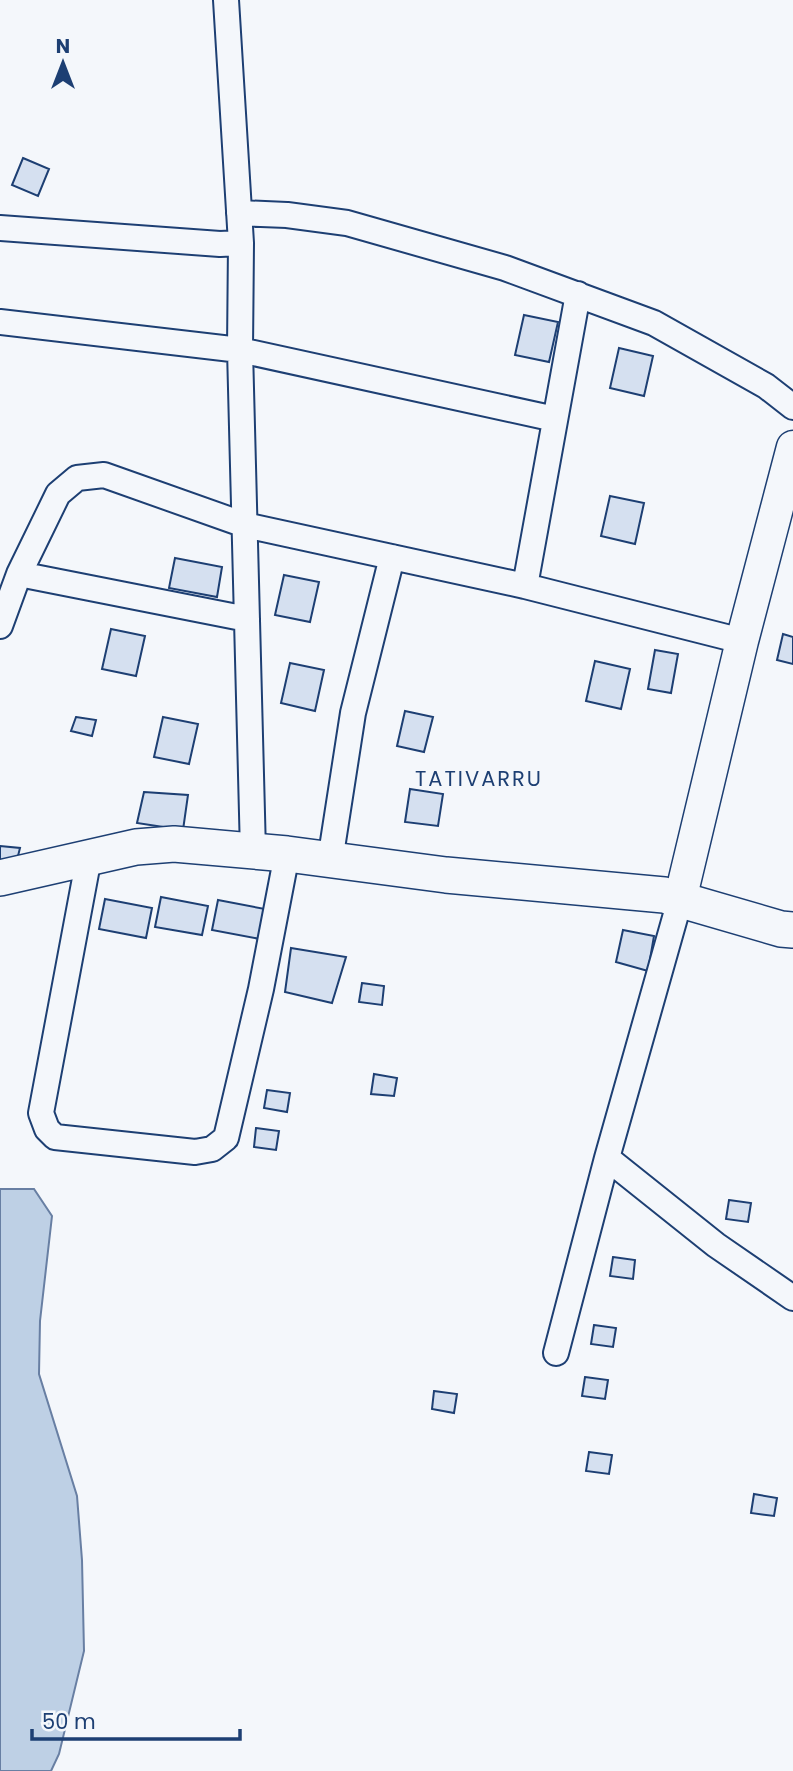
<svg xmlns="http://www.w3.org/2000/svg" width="793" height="1771" font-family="Poppins,sans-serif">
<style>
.water{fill:#bed0e5;stroke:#687fa3;stroke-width:2}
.building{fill:#d5e0f0;stroke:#1d3f73;stroke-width:2}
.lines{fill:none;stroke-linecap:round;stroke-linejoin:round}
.minor-casing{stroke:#1d3f73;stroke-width:28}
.tertiary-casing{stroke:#1d3f73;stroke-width:35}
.secondary-casing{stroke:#1d3f73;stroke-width:38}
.minor{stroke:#f4f7fb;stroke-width:24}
.tertiary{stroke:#f4f7fb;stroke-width:32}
.secondary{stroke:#f4f7fb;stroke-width:35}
.labels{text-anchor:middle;stroke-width:5;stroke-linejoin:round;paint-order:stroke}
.quarter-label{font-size:21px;letter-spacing:2px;fill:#1d3f73;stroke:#f4f7fb}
</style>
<rect width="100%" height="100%" fill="#f4f7fb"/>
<path class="water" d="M 0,1189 L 34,1189 L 52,1216 L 40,1321 L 39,1374 L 77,1496 L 82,1560 L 84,1651 L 59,1754 L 51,1771 L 0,1771 Z"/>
<path class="building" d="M 23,158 L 49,169 L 38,196 L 12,185 Z
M 524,315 L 558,322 L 549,362 L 515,355 Z
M 619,348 L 653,356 L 644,396 L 610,388 Z
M 610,496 L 644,503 L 635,544 L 601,536 Z
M 175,558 L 222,567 L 217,597 L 169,588 Z
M 284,575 L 319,582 L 310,622 L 275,615 Z
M 111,629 L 145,636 L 136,676 L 102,669 Z
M 783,634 L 793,637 L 793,664 L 777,660 Z
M 655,650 L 678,654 L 671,693 L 648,689 Z
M 595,661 L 630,669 L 621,709 L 586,701 Z
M 290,663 L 324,670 L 315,711 L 281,703 Z
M 405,711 L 433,717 L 424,752 L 397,746 Z
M 76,717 L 96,720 L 92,736 L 71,731 Z
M 163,717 L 198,724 L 189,764 L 154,757 Z
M 410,789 L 443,794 L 438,826 L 405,822 Z
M 144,792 L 188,795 L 183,830 L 137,823 Z
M 0,846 L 20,848 L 16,864 L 0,861 Z
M 161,897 L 208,906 L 202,935 L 155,927 Z
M 105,899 L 152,908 L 146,938 L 99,929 Z
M 218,900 L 265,909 L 260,939 L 212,930 Z
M 623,930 L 654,936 L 648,971 L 616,962 Z
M 291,948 L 346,957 L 332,1003 L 285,992 Z
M 362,983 L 384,986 L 382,1005 L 359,1002 Z
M 374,1074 L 397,1078 L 394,1096 L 371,1094 Z
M 267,1090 L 290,1093 L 287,1112 L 264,1108 Z
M 256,1128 L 279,1131 L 276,1150 L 254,1147 Z
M 729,1200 L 751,1203 L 748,1222 L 726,1219 Z
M 613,1257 L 635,1260 L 633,1279 L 610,1276 Z
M 594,1325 L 616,1328 L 613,1347 L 591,1344 Z
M 585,1377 L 608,1380 L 605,1399 L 582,1396 Z
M 434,1391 L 457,1394 L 454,1413 L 432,1409 Z
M 589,1452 L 612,1455 L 609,1474 L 586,1471 Z
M 754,1494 L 777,1498 L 774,1516 L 751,1513 Z"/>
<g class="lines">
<defs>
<path id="minor" d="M 226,0 L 241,243 L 240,350 L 253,852
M 239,213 L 287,215 L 347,223 L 505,268 L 654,323 L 766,386 L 793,407
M 0,228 L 220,244 L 241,243
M 0,322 L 240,350 L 555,419
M 19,574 L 247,619
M 525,586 L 578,294
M 0,626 L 19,574 L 58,494 L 77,478 L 104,475 L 245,525 L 525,586 L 742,641
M 89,857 L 41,1113 L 47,1129 L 55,1137 L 195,1152 L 212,1149 L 226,1138 L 261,989 L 287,854
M 330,861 L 353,713 L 392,557
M 607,1158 L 716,1245 L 793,1298
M 556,1353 L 607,1158 L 680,900"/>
<path id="tertiary" d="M 680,900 L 742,641 L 793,447"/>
<path id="secondary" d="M 0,878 L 136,847 L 174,844 L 287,854 L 446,875 L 664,895 L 781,929 L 793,930"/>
</defs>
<use href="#minor" class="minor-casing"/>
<use href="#tertiary" class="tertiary-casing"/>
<use href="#secondary" class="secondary-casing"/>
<use href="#minor" class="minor"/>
<use href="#tertiary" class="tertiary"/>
<use href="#secondary" class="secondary"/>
</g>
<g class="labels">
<g class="quarter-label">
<text x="479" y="786">TATIVARRU</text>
</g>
</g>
<g transform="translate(63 63)" stroke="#f4f7fb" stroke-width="5" paint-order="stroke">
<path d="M0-5L12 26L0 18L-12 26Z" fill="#1d3f73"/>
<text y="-10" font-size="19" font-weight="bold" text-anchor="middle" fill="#1d3f73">N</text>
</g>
<path d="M32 1729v10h208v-10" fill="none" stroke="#1d3f73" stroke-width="3.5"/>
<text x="42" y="1729" font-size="21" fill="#1d3f73" stroke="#f4f7fb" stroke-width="5" paint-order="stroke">50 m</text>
</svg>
